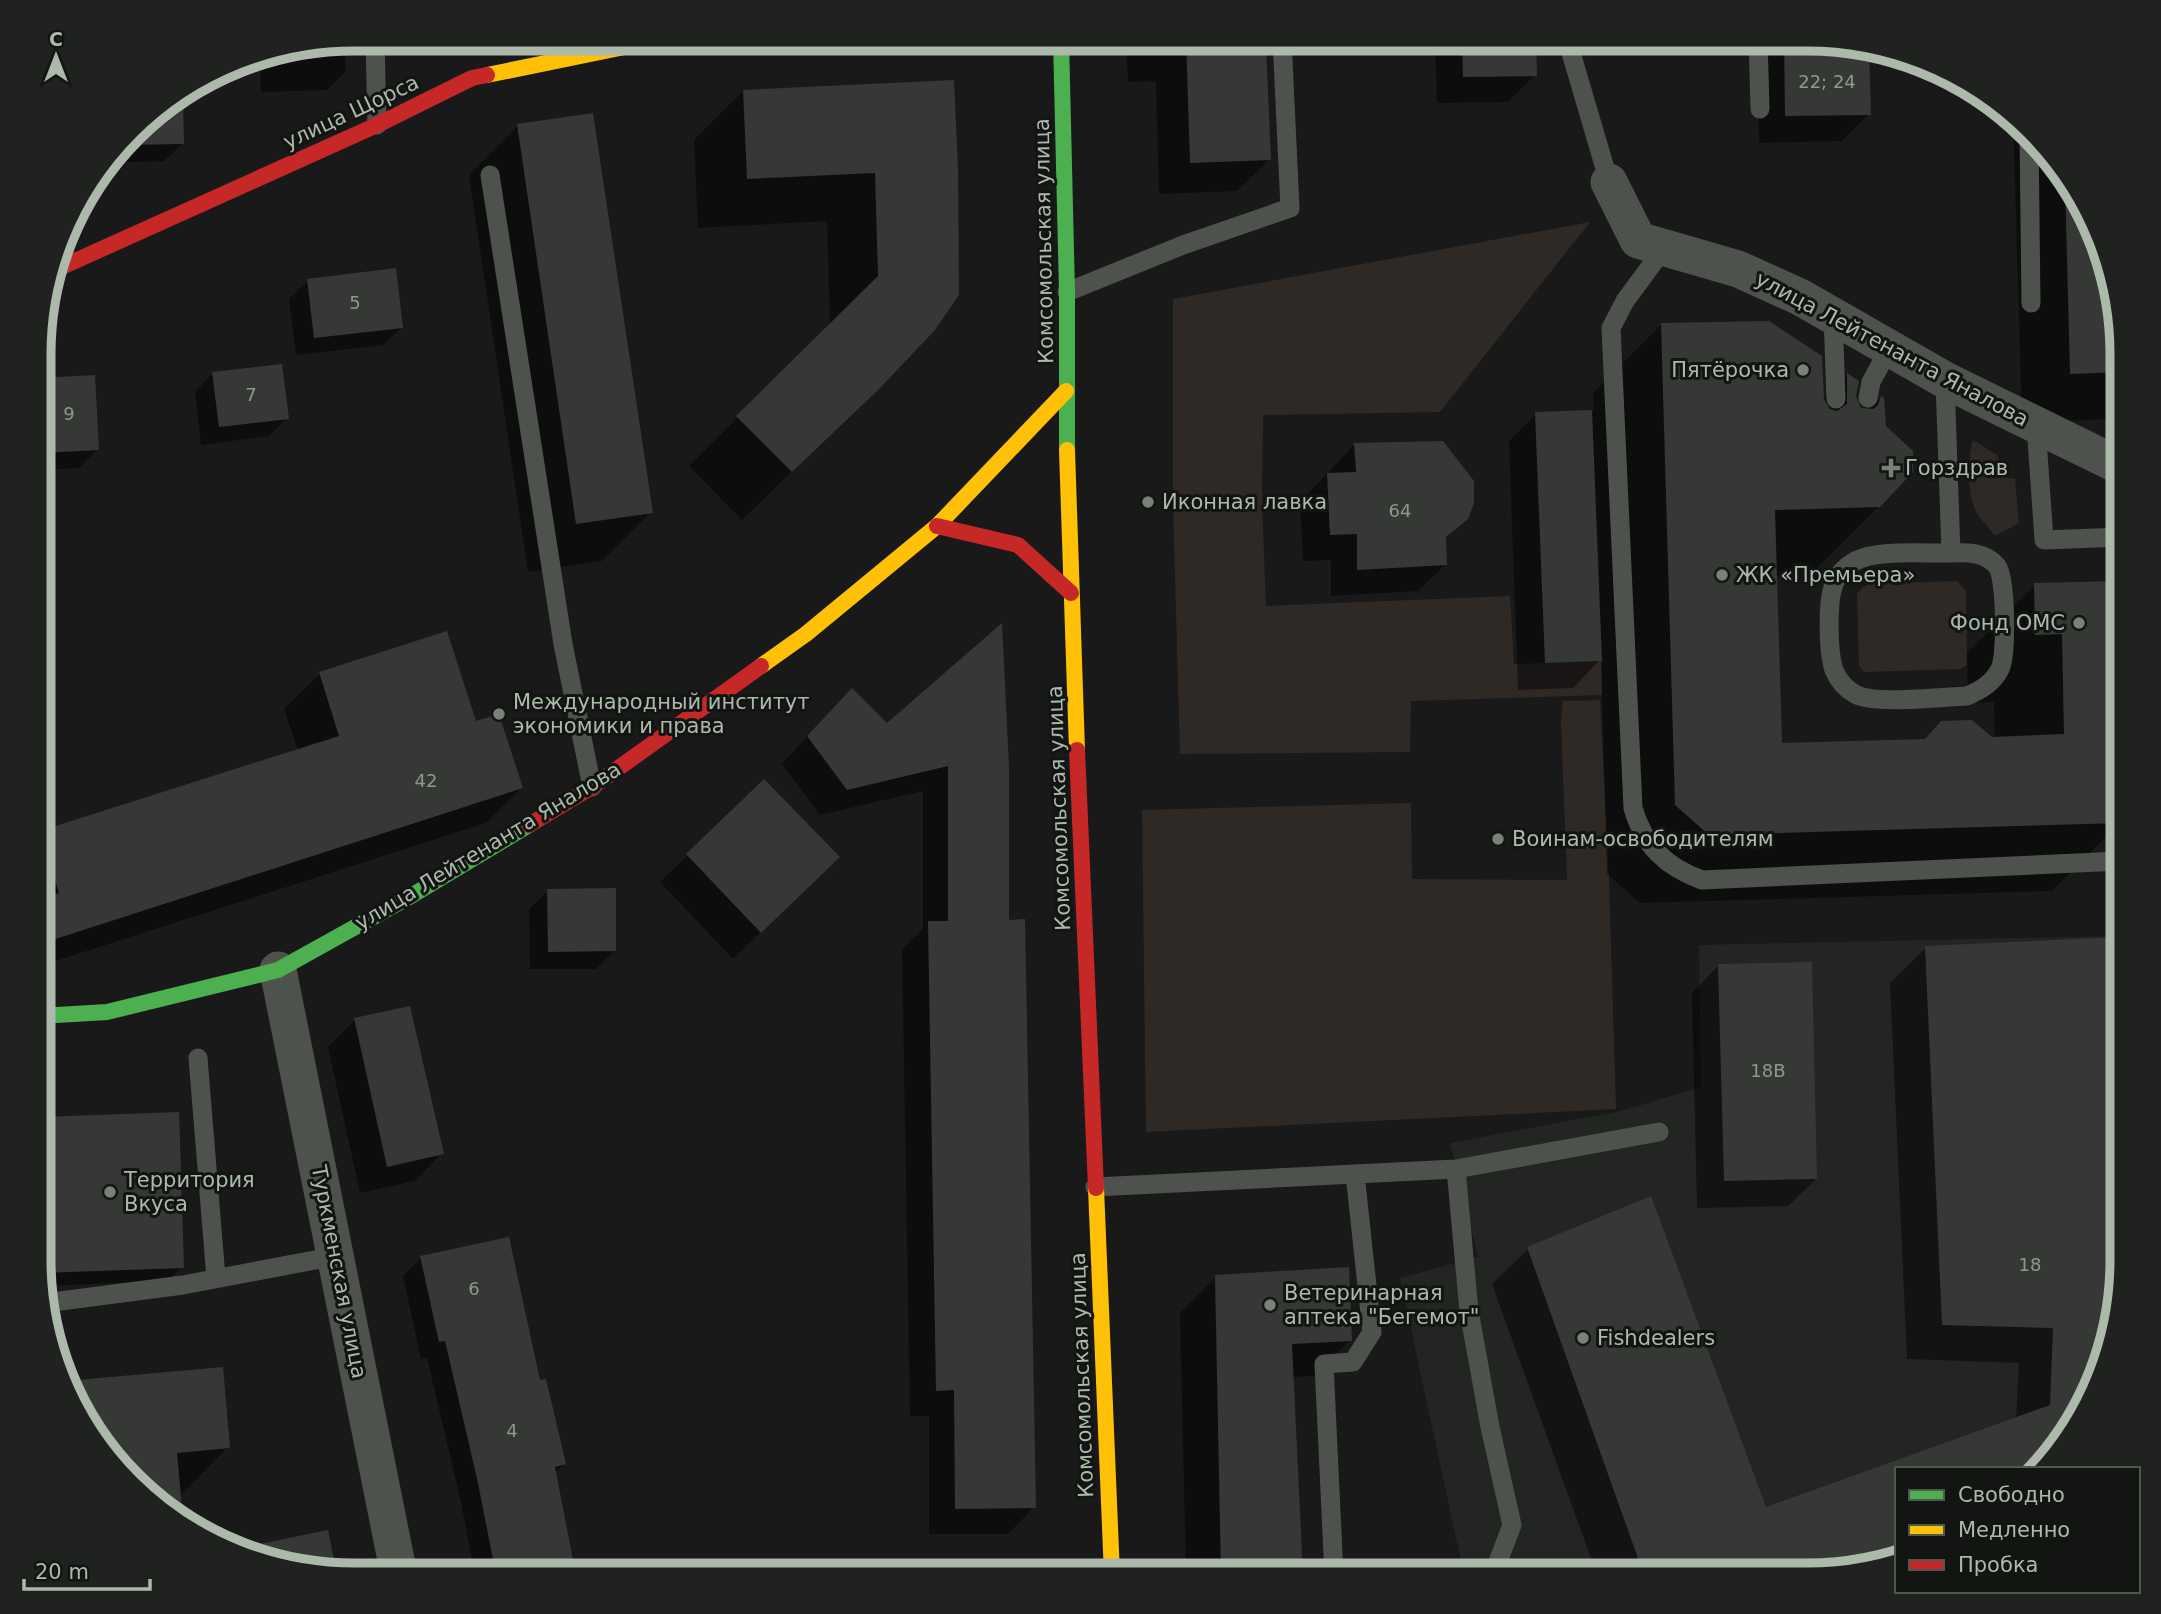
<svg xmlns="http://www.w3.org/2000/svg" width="2161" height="1614" font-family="'DejaVu Sans',sans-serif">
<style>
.built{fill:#232523}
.green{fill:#2f2926}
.shadow{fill:#0007}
.building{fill:#363836}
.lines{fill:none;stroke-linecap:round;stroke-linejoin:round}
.lane{stroke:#4e524d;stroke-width:19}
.street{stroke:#4e524d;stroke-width:37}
.fast{stroke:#4caf50;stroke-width:16}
.slow{stroke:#ffc107;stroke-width:16}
.jam{stroke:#c62828;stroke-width:16}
.poi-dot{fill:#798178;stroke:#131513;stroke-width:2.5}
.labels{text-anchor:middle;stroke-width:6;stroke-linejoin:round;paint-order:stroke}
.number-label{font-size:18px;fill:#8e998e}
.street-label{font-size:21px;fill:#acb9ab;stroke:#131513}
.poi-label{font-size:21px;fill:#acb9ab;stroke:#131513;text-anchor:start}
.rim{fill:none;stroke:#acb9ab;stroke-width:9}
</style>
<rect width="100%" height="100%" fill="#191919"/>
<path class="built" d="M 2122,936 L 2122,1282 L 2098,1382 L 2045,1468 L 1897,1469 L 1808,1575 L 1778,1575 L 1774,1563 L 1735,1575 L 1464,1575 L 1400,1278 L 1478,1257 L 1450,1143 L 1621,1111 L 1701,1087 L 1699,945 Z"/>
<path class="green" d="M 1590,222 L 1440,412 L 1263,415 L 1262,504 L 1266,606 L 1510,596 L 1514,664 L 1602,661 L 1602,695 L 1411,701 L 1410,752 L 1180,754 L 1173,506 L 1173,299 Z
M 1973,440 L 1997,455 L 2006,478 L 2015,479 L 2019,523 L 1995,536 C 1990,529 1982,521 1977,513 C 1967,497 1967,458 1973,440 Z
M 1957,581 L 1966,591 L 1967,665 L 1960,669 L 1864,672 L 1859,666 L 1857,593 L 1868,584 Z
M 1600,700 L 1609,879 L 1616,1109 L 1146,1132 L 1142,810 L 1411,803 L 1412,879 L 1567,880 L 1561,721 L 1563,701 Z"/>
<path class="shadow" d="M 1126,39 L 1238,39 L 1238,47 L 1269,160 L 1237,191 L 1159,194 L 1156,81 L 1128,82 Z
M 1435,39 L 1535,39 L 1535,75 L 1508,102 L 1437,103 Z
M 1757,39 L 1828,39 L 1868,48 L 1869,114 L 1842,141 L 1759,143 Z
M 344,40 L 346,71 L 327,90 L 261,92 L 260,54 Z
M 952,82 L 878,388 L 742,520 L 689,466 L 830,326 L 827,221 L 698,228 L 694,140 L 743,91 Z
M 2013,115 L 2090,214 L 2122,353 L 2122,411 L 2114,419 L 2022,422 Z
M 146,116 L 183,143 L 164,161 L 108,163 Z
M 518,126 L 651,512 L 602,561 L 528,572 L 469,175 Z
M 308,281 L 402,327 L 383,345 L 296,355 L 289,299 Z
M 1661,325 L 1822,401 L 1848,375 L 1859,409 L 1869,410 L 1881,398 L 1879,506 L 1810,575 L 1775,576 L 1780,744 L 1995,739 L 1994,702 L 1968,703 L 1967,653 L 2035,585 L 2122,583 L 2122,696 L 2117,701 L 2118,745 L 2122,749 L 2120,823 L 2052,891 L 1640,903 L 1607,874 L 1601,659 L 1573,688 L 1518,690 L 1509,441 L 1536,414 L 1594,411 L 1593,393 Z
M 213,373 L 287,418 L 269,436 L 201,445 L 195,392 Z
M 41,380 L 97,450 L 79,468 L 41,470 Z
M 1355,444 L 1466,518 L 1445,539 L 1446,564 L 1418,591 L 1331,596 L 1331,560 L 1303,561 L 1300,502 Z
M 1001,627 L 1007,921 L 1034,1507 L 1008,1534 L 929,1534 L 929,1416 L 910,1416 L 902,949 L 923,929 L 923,791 L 820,815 L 782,764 L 826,716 L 886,725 Z
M 320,674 L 475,723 L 521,788 L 486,823 L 40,966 L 40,833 L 298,751 L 284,709 Z
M 764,781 L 810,884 L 733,959 L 660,882 Z
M 548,891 L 615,950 L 596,969 L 530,969 L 529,909 Z
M 2122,938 L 2122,1282 L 2098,1382 L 2045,1468 L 1897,1469 L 1808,1576 L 1597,1575 L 1492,1284 L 1528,1249 L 1650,1198 L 1765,1509 L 2016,1419 L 2019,1363 L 1907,1359 L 1890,983 L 1926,948 Z
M 1719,965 L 1816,1179 L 1788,1206 L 1697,1208 L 1692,993 Z
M 355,1020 L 442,1153 L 415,1181 L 360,1193 L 328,1047 Z
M 177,1114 L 182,1267 L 168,1281 L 40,1286 L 40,1118 Z
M 421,1258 L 539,1382 L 564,1464 L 555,1473 L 574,1575 L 475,1575 L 461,1502 L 427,1358 L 421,1359 L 403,1276 Z
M 1216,1277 L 1350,1340 L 1315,1376 L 1292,1377 L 1301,1575 L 1186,1575 L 1180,1313 Z
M 221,1369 L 228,1447 L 179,1497 L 181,1519 L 146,1498 L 71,1400 L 66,1383 Z
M 326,1532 L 335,1575 L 255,1557 L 267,1545 Z"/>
<path class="building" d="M 1186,39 L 1239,39 L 1240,45 L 1266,45 L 1271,160 L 1190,163 Z
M 1462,39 L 1536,39 L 1537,76 L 1463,77 Z
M 1784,39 L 1828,39 L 1869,49 L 1871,115 L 1785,116 Z
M 954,80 L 958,170 L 959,295 L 935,330 L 879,389 L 792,472 L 736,416 L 878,276 L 875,173 L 747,179 L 743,90 Z
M 183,95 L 184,144 L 122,145 L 146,116 Z
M 593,113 L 653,513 L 576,524 L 517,124 Z
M 2065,181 L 2090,214 L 2122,353 L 2122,372 L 2070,374 Z
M 396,268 L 403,328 L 314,338 L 307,279 Z
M 1769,321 L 1822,356 L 1824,399 L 1830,409 L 1837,411 L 1847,404 L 1847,373 L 1859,381 L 1856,396 L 1861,408 L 1873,409 L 1878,405 L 1881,396 L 1884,398 L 1886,426 L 1913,451 L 1913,472 L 1880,507 L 1775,510 L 1782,743 L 1925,739 L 1941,721 L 1972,720 L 1992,737 L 2064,734 L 2062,634 L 2035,635 L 2034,583 L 2122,581 L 2122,678 L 2119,679 L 2122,823 L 1709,835 L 1675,805 L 1661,323 Z
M 282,364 L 289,419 L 219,427 L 212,372 Z
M 95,375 L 99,450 L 41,453 L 41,378 Z
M 1592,410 L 1602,661 L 1545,663 L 1535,412 Z
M 1443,441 L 1474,481 L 1474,503 L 1468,519 L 1446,537 L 1447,565 L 1357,570 L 1357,534 L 1330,535 L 1327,473 L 1356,472 L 1354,443 Z
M 1002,623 L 1009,766 L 1009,920 L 1025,919 L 1036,1508 L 955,1509 L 954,1390 L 936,1391 L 928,921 L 948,921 L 948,766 L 847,790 L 807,736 L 852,688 L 887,723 Z
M 447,631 L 476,721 L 499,714 L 523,788 L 40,944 L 40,900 L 59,893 L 40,831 L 339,736 L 319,672 Z
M 764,779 L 840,857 L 761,933 L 686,854 Z
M 616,888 L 616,951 L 548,952 L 547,889 Z
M 2122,937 L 2122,1282 L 2098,1382 L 2045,1468 L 1897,1469 L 1897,1555 L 1808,1576 L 1778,1575 L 1774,1563 L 1735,1575 L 1644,1575 L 1527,1247 L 1651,1196 L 1766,1507 L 2050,1405 L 2053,1328 L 1942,1325 L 1925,946 Z
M 1812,962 L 1817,1179 L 1724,1181 L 1718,964 Z
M 410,1006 L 444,1154 L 387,1167 L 354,1018 Z
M 179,1112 L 184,1268 L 39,1273 L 40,1117 Z
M 509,1237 L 540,1380 L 546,1379 L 566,1464 L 555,1467 L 576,1575 L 496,1575 L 478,1483 L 445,1341 L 439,1342 L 420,1256 Z
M 1349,1267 L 1352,1341 L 1292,1344 L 1303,1575 L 1221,1575 L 1215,1275 Z
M 223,1367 L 230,1448 L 177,1453 L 183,1520 L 146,1498 L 71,1400 L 66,1381 Z
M 328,1530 L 337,1575 L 231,1550 Z"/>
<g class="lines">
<path class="lane" d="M 375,39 L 377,125
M 1567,39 L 1609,182
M 1758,39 L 1760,109
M 2029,135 L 2031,303
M 490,175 L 563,644 L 592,787
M 1664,248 L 1625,301 L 1611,328 L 1633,808 C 1644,846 1666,867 1702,880 L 2122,861
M 1067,292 L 1183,245 L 1290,208 L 1282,39
M 1833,316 L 1836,399
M 1945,380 L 1951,553 C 1924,554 1878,549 1855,561 C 1846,566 1837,575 1834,584 C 1827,602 1828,652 1834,670 C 1838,680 1846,689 1855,694 C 1874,705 1942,697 1967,696 C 1981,690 1993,683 2000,669 C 2007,655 2006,577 1997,566 C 1985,552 1967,552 1951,553
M 1868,398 L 1871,382 L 1890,347
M 2036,425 L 2044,540 L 2122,537
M 198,1058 L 216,1278
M 1456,1169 L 1469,1311 L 1490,1427 L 1512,1525 L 1493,1575
M 1355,1174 L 1456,1169 L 1659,1132
M 1095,1187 L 1355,1174 L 1372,1332 L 1353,1362 L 1324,1364 L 1334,1575
M 45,1303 L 183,1285 L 336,1256"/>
<path class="street" d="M 1609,182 L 1638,240 L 1738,269 L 1800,297 L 1945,380 L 2122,467
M 278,970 L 399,1575"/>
<path class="fast" d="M 1061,39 L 1067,292 L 1067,450
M 40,1016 L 107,1012 L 278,970 L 411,896 L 529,825"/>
<path class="slow" d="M 487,75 L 639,44 L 678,39
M 1067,450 L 1077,750
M 761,666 L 806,634 L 937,526 L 1066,391
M 1096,1188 L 1112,1575"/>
<path class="jam" d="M 55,270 L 377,125 L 472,78 L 487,75
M 937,526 L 1018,545 L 1071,593
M 1077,750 L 1096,1188
M 529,825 L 592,787 L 761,666"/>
</g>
<g class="poi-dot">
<circle cx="1803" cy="370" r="7"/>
<path d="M1887.5 457.5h7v7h7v7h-7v7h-7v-7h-7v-7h7z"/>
<circle cx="1148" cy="502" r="7"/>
<circle cx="1722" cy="575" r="7"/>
<circle cx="2079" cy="623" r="7"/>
<circle cx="499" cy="714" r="7"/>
<circle cx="1498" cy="839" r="7"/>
<circle cx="110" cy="1192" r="7"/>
<circle cx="1270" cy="1305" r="7"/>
<circle cx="1583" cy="1338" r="7"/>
</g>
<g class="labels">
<g class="number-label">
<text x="1827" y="88">22; 24</text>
<text x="355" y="309">5</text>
<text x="251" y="401">7</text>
<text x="69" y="420">9</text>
<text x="1400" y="517">64</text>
<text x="426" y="787">42</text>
<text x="1768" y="1077">18В</text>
<text x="2030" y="1271">18</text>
<text x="474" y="1295">6</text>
<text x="512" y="1437">4</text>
</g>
<g class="street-label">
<text transform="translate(351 112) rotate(-25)" y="7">улица Щорса</text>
<text transform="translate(1044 241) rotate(-91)" y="7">Комсомольская улица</text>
<text transform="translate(1892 349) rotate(28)" y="7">улица Лейтенанта Яналова</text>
<text transform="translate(1059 808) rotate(-92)" y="7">Комсомольская улица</text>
<text transform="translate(488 846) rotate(-31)" y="7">улица Лейтенанта Яналова</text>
<text transform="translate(339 1272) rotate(79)" y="7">Туркменская улица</text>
<text transform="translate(1082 1375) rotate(-92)" y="7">Комсомольская улица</text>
</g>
<g class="poi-label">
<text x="1789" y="377" text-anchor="end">Пятёрочка</text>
<text x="1905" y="475">Горздрав</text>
<text x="1162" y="509">Иконная лавка</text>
<text x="1736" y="582">ЖК «Премьера»</text>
<text x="2065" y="630" text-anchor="end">Фонд ОМС</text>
<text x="513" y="709">Международный институт<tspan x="513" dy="24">экономики и права</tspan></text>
<text x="1512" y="846">Воинам-освободителям</text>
<text x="124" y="1187">Территория<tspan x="124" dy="24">Вкуса</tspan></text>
<text x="1284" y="1300">Ветеринарная<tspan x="1284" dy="24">аптека "Бегемот"</tspan></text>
<text x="1597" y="1345">Fishdealers</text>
</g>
</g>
<path d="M0 0H2161V1614H0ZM354 51H1807A303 303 0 0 1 2110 354V1260A303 303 0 0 1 1807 1563H354A303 303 0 0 1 51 1260V354A303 303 0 0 1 354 51Z" fill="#1f221f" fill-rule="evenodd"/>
<path class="rim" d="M354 51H1807A303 303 0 0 1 2110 354V1260A303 303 0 0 1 1807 1563H354A303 303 0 0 1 51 1260V354A303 303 0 0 1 354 51Z"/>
<rect x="1895" y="1467" width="245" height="126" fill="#131513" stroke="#505750" stroke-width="2"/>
<rect x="1909" y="1490" width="35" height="10" fill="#4caf50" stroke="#505750" stroke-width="2"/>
<text x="1958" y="1502" font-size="21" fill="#acb9ab">Свободно</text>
<rect x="1909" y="1525" width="35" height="10" fill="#ffc107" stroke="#505750" stroke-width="2"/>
<text x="1958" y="1537" font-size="21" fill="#acb9ab">Медленно</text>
<rect x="1909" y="1560" width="35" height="10" fill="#c62828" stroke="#505750" stroke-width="2"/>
<text x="1958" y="1572" font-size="21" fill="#acb9ab">Пробка</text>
<g transform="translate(56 56)" stroke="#131513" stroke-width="5" paint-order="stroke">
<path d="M0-5L12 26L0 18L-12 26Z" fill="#acb9ab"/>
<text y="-10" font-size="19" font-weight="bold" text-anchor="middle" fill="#acb9ab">С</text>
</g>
<path d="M24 1579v10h126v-10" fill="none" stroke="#acb9ab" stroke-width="3.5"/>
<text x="35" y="1579" font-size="21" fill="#acb9ab" stroke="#131513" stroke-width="5" paint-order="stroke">20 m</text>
</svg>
